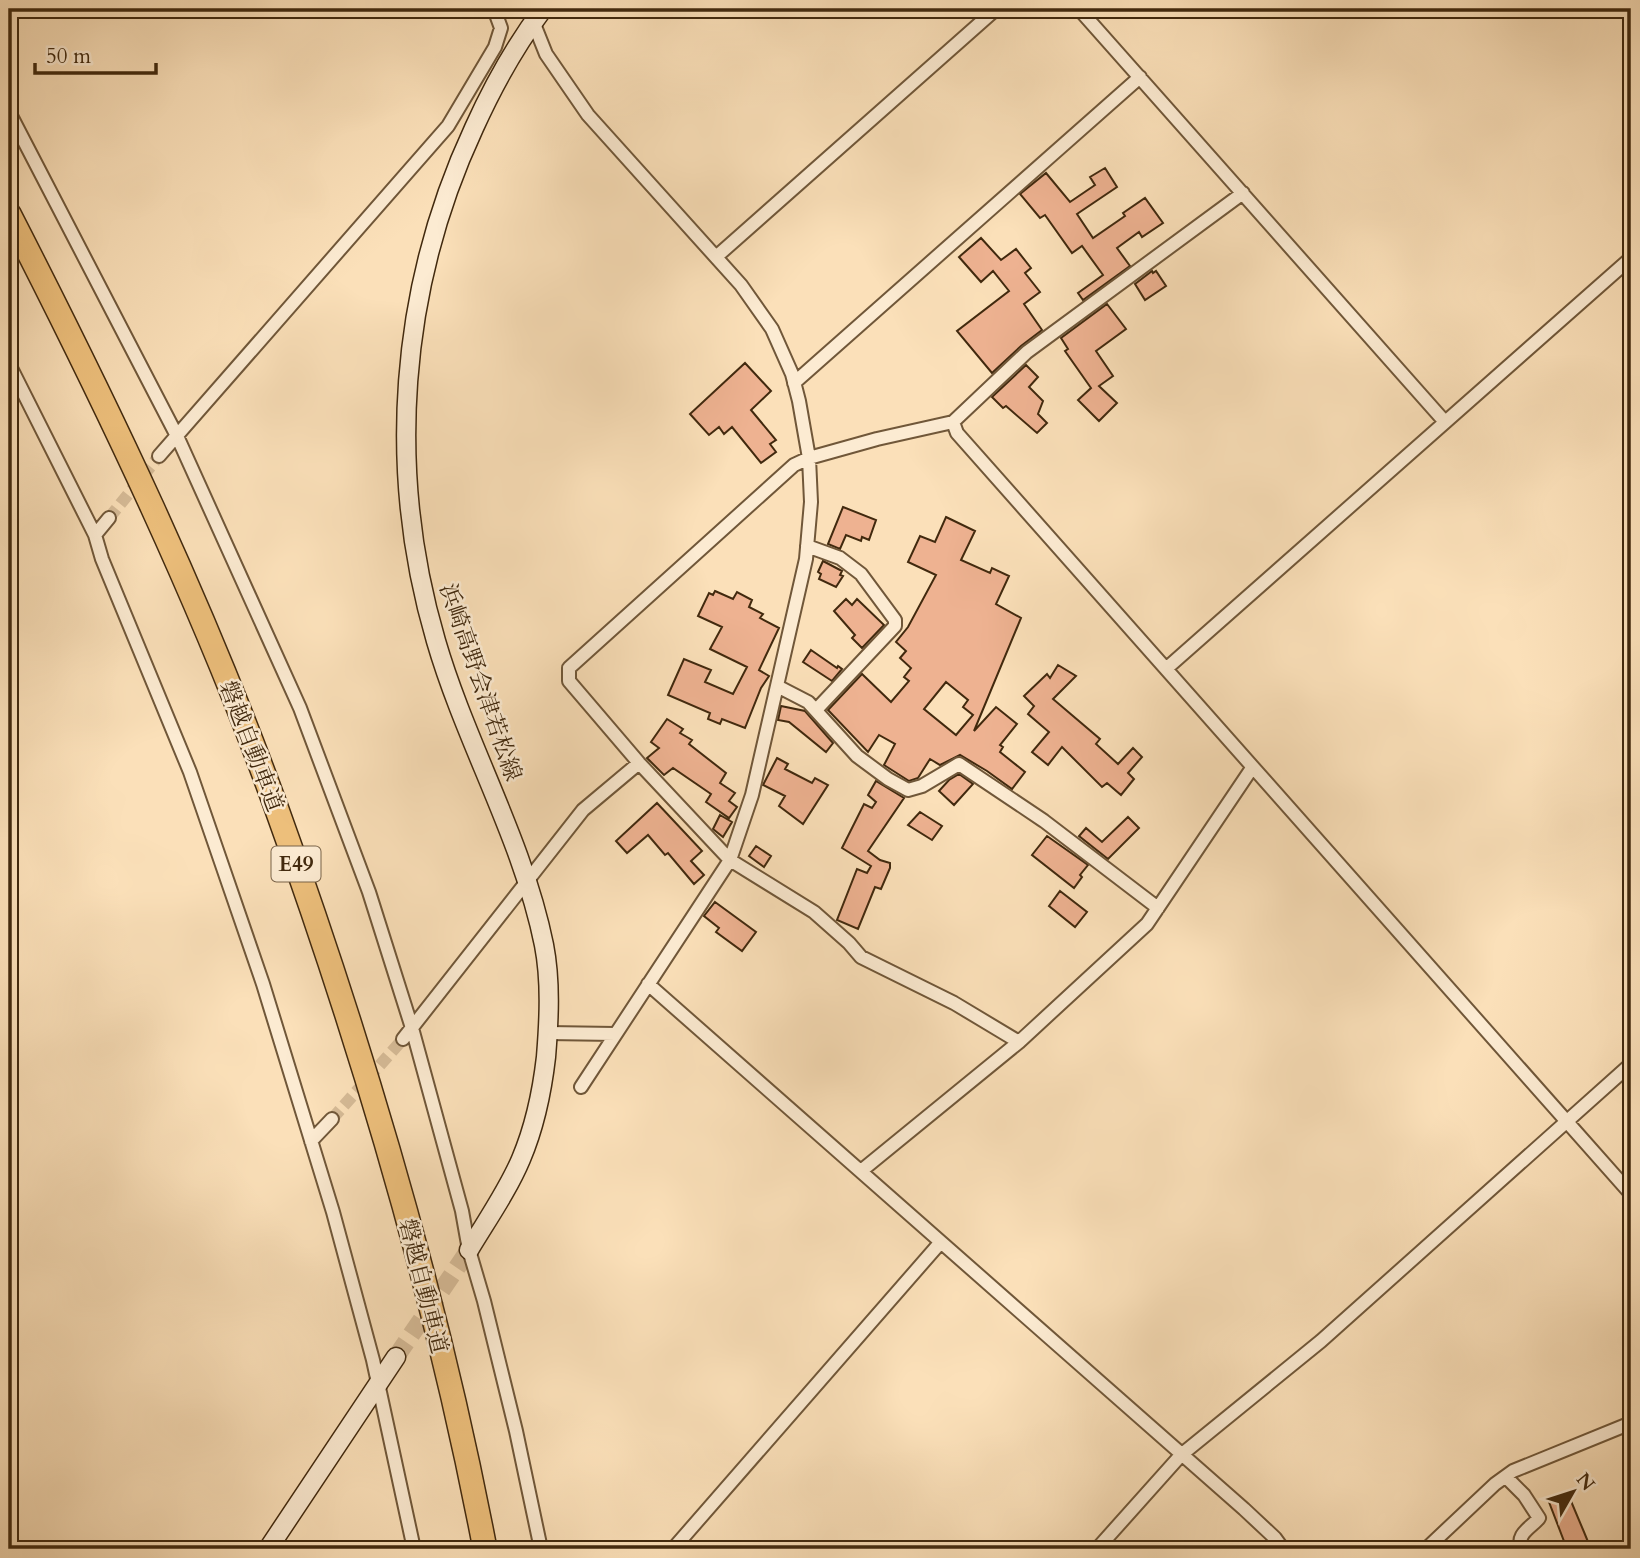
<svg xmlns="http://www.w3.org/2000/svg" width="1640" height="1558" font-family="Cardo,'Noto Serif JP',serif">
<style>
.building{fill:#eeb291;stroke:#41290e;stroke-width:2;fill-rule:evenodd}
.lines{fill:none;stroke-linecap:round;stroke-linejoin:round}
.street-tunnel{stroke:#d6bb97;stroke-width:12;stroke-dasharray:12 6;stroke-linecap:butt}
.secondary-tunnel{stroke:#d6bb97;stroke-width:18;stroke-dasharray:18 9;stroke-linecap:butt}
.street-casing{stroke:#705739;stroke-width:16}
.secondary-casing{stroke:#41290e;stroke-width:21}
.highway-casing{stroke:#41290e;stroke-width:26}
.street{stroke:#fcebd2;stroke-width:12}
.secondary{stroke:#fcebd2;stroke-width:18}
.highway{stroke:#eec07c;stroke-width:23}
.labels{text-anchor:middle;stroke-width:5;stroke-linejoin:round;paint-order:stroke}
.shield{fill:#fcebd2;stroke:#796349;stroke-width:2}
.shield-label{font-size:21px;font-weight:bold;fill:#41290e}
.street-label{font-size:23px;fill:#41290e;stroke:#fcebd2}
</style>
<rect width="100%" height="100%" fill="#fbe0b9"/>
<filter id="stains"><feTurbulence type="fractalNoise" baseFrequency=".00286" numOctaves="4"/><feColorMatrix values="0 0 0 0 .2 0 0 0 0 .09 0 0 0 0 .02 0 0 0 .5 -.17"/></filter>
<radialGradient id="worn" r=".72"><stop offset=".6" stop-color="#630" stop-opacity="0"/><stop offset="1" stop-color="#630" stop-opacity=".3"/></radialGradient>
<path class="building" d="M 1105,168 L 1117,187 L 1077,214 L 1093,238 L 1125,216 L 1123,213 L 1145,198 L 1163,223 L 1142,237 L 1139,232 L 1117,248 L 1130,266 L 1083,300 L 1078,293 L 1103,275 L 1082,246 L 1072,253 L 1045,215 L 1040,218 L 1020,194 L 1046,173 L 1070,202 L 1095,185 L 1090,177 Z
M 981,238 L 1001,260 L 1016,249 L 1031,268 L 1025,273 L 1040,292 L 1024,304 L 1042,330 L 1021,346 L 992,373 L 957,331 L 1009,291 L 993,271 L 981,282 L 959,257 Z
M 1152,271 L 1153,273 L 1156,271 L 1166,286 L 1145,300 L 1135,284 Z
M 1107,304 L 1126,329 L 1096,351 L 1113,376 L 1099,386 L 1117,403 L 1099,421 L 1078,400 L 1091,388 L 1065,351 L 1068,349 L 1061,338 Z
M 745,363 L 771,391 L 751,410 L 776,440 L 770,444 L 776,452 L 761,463 L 732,427 L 724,434 L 719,427 L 709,435 L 690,414 Z
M 1026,365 L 1038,377 L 1029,387 L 1043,401 L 1038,414 L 1047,423 L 1037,433 L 1006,406 L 1003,408 L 992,397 Z
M 843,507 L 876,520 L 869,540 L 862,537 L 861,541 L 846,535 L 840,549 L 828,544 Z
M 946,517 L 975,531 L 961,560 L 990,573 L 992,568 L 1009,576 L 996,604 L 1021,618 L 974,731 L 996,707 L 1017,724 L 1000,745 L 1003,747 L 1000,752 L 1025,772 L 1012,789 L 987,771 L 960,755 L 940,765 L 930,759 L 918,778 L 909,781 L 884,765 L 895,744 L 879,735 L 868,752 L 828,710 L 862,674 L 891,702 L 909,681 L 904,677 L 911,668 L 900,658 L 906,651 L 896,642 L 908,627 L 936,575 L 908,562 L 920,536 L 935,542 ZM 946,682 L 968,700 L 963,707 L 973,715 L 956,735 L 924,709 Z
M 823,561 L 842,571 L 840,575 L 843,576 L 836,587 L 819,579 L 821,574 L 818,572 Z
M 715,591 L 733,599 L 737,592 L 752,600 L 749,607 L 763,614 L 760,618 L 779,628 L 759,670 L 769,676 L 761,688 L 745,728 L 722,719 L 720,724 L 708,719 L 710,713 L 668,695 L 684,659 L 711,670 L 705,682 L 733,694 L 747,667 L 710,649 L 722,627 L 698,616 L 709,593 L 713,595 Z
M 846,599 L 852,605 L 857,599 L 884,625 L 862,648 L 852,638 L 855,635 L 834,611 Z
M 811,650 L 837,668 L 838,666 L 842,669 L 832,681 L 803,662 Z
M 1058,665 L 1076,676 L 1053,699 L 1100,739 L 1096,744 L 1118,764 L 1133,748 L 1142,757 L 1128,773 L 1134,779 L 1121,795 L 1107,783 L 1102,787 L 1062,747 L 1048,765 L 1032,752 L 1049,732 L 1028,714 L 1034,706 L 1024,696 L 1047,674 L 1050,678 Z
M 781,706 L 805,711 L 833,743 L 826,752 L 789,722 L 778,720 Z
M 667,719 L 683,729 L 680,733 L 692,740 L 689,744 L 726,773 L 720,783 L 735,793 L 729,801 L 737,807 L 729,818 L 706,802 L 711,794 L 673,768 L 664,775 L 647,758 L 659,748 L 651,742 Z
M 777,758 L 788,764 L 785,769 L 812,783 L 815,778 L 828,785 L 803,824 L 779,806 L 785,796 L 763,785 Z
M 959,774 L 973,784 L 954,805 L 939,791 L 949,780 Z
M 876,781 L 904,798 L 868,851 L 880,860 L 890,863 L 890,868 L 881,889 L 875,887 L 858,929 L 837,920 L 857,869 L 867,873 L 871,866 L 842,848 L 864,804 L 872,808 L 876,802 L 868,795 Z
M 657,803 L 702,851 L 691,861 L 704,875 L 694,884 L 668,853 L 665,855 L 648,835 L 627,853 L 616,841 Z
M 920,812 L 942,826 L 932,840 L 908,825 Z
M 720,815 L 732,822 L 723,837 L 713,829 Z
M 1128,817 L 1139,828 L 1108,859 L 1079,836 L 1086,828 L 1102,842 Z
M 1047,836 L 1088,865 L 1080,875 L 1082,877 L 1074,888 L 1032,855 Z
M 756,846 L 771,856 L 764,867 L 749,856 Z
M 1060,891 L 1087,912 L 1075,927 L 1049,906 Z
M 715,902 L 756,932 L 742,951 L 716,932 L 719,928 L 704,916 Z
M 1568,1494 L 1584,1532 L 1591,1549 L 1567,1549 L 1549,1502 Z"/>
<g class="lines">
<path class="street-tunnel" d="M 109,518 L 159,456
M 332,1119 L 403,1039"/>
<path class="secondary-tunnel" d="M 396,1357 L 469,1250"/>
<defs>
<path id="street" d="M 528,9 L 546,54 L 588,115 L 741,285 L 772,329 L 792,374 L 799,401 L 809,458 L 811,502 L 806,559 L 752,795 L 730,860 L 581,1087
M 1079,9 L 1445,422
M 9,112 L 177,436 L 300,708 L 369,892 L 412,1028 L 462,1211 L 469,1250 L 484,1301 L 516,1431 L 541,1549
M 716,257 L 996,9
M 9,364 L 95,535 L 102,559 L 190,772 L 263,984 L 333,1212 L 373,1360 L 414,1549
M 794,383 L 1140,77
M 953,422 L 957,433 L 1631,1194
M 159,456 L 448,126 L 495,47 L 501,28 L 494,9
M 95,535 L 109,518
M 807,546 L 840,558 L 861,574 L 895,620 L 895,626 L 816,710
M 1167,668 L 1631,258
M 777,686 L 808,702 L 857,756 L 888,779 L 908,790 L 922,786 L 959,764 L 1044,821 L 1158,908
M 648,984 L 1244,1509 L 1275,1538 L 1283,1549
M 548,1033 L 615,1034
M 403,1039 L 583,810 L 639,763
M 1019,1042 L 954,1003 L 861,957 L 849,943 L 814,912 L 730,860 L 639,763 L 569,681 L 569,668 L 794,465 L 809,458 L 877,439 L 953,422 L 1027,352 L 1243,193
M 311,1141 L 332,1119
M 861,1171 L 1019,1042 L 1147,924 L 1252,768
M 1506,1477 L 1524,1495 L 1539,1518 C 1531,1528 1515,1534 1522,1549
M 673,1549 L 940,1243
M 1097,1549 L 1181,1455 L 1321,1341 L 1631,1064
M 1426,1549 L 1495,1484 L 1513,1471 L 1631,1423"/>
<path id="secondary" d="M 469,1250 C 487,1220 508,1190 521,1159 C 535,1126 542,1092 546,1057 C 549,1020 551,981 544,945 C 523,840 466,744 436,641 C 386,471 399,289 474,128 C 493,86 515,46 543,9
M 268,1549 L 396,1357"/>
<path id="highway" d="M 9,214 C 108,407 202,603 276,807 C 363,1048 437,1297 485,1549"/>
</defs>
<use href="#street" class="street-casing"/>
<use href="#secondary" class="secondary-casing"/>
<use href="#highway" class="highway-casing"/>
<use href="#street" class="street"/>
<use href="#secondary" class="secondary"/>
<use href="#highway" class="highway"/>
</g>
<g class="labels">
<rect class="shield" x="271.5" y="846.5" width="49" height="35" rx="5"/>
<g class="shield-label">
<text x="296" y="871">E49</text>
</g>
<g class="street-label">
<text transform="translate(481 682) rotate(71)" y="8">浜崎高野会津若松線</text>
<text transform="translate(252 746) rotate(69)" y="8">磐越自動車道</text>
<text transform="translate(424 1286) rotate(76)" y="8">磐越自動車道</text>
</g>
</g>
<rect width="1640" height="1558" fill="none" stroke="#fbe0b9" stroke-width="35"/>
<rect x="10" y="10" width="1619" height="1537" fill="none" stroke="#41290e" stroke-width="3.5"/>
<rect x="18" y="18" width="1605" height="1523" fill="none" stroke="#41290e" stroke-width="2"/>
<g transform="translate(1573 1492) rotate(51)" stroke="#fcebd2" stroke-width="5" paint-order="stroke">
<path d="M0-5L12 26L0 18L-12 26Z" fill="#41290e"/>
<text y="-10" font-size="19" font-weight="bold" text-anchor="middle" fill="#41290e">N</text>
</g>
<path d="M35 63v10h121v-10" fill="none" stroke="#41290e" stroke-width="3.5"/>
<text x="46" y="63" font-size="21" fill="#41290e" stroke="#fcebd2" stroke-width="5" paint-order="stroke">50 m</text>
<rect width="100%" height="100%" filter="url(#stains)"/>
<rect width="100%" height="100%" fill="url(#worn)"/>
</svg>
